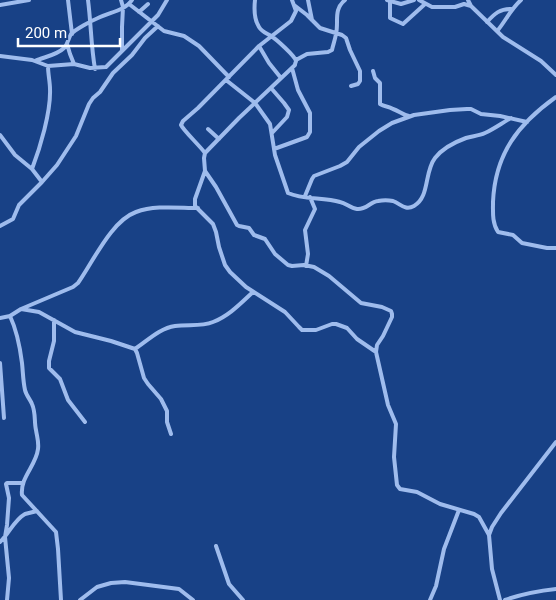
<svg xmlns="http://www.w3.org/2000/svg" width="556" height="600" font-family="Roboto,sans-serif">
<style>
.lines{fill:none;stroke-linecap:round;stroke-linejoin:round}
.minor{stroke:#9fbced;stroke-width:4}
</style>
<rect width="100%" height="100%" fill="#184186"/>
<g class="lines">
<path class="minor" d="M 68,0 L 72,34
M 88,0 C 91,23 91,46 95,69
M 121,0 L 123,7 L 122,27 L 122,50
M 292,0 L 296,11 L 291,21 L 259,46 L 198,108 L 183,121 L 181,125 C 183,130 200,146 205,153 L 204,158 L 205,171 L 195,199 L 195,206 L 213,224 L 216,232 L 219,247 L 225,265 L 230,272 L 246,287 L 285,312 L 299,327 L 302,330 L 316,330 L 332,324 L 336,324 L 347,328 L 357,339 L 376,352
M 308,0 L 312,20
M 387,0 L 401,4 L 414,0
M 419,0 L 432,7 L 455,7 L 464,4 L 471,6
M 468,0 L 471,6 L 503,37 L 541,61 L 556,75
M 390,1 L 390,18 L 403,24 L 425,4
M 129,4 L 164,31 L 184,36 L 199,46 L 229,77
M 0,5 L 29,0
M 294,5 L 307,15 L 320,28 L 342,35 L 346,38 L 350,50 L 360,71 L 360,81 L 358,84 L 351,86
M 139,12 L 148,4
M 487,22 C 495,13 500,9 511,9
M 498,30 C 506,20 511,9 521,0
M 67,44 L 70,54 L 74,64
M 259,46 L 269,63 L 281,78
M 0,56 L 32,60 L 48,66 L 74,64 L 90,68 L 106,67 L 158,15 L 167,0
M 296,60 L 307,54 L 328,52 L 332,50 C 333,45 335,40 336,34 C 339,21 333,10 345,0
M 35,61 C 44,57 57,55 64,48 C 68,44 68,39 71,34 C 76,29 91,21 98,18 C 109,12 125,11 132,0
M 373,71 L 375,78 L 380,83 L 380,104 C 385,107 388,106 393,109 C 399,111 403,115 409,116
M 226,80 L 255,103 L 270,124 L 275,155 L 288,193 C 303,200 324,197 340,202 C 346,203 350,208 357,209 C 366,210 370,202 378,201 C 383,200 388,200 393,201 C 401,204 405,211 414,206 C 430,197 424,172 435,158 C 442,149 455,142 466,138 C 472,136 479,136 485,133 C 494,129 502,123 511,118
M 271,88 L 284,103 L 289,110 L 287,117 L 272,133
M 556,97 C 518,124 495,154 493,202 C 493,212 492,223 498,232 L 513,235 L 522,243 L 547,248 L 556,248
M 208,129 L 219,139
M 0,135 L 15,155 L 32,169 L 42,182
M 274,149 L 307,137 L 310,132 L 310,113 L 298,90 L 292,68
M 205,153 L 239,118 L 295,65 C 295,63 296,62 296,61 C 295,56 276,39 271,36 C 266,33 262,32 259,27 C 254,19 254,9 255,0
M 32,169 C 40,148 51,112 50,89 C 50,82 48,74 48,66
M 205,171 L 216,187 L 237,225 L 239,226 L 249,228 L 254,235 L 265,239 L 275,254 L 288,265 L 292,266 L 304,265 L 314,267 L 329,276 L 361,303 L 382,307 L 391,311 L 392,314 L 392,317 L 383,336 L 377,345 L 376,352 L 388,405 L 396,424 L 394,457 L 397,485 L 400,489 L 417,492 L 440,504 L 474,514 L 479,517 L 489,535
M 305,196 L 312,179 L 314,176 L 340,166 L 347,162 L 359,147 L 379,131 L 392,123 L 414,115 L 450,110 L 467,109 L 471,109 L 481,114 L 500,116 L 527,122
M 0,226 L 13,219 L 19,205 L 42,182 L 57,165 L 76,136 L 89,104 L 93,98 L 100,92 L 113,73 L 132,55 L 145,38 L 158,26
M 306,266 L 308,254 L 305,230 L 315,209 L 310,197
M 21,309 L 39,312 L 75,332 L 111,341 L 135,349 L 137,353 L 144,378 L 148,384 L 161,399 L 167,411 L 167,422 L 171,434
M 10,316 C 17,331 20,347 22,363 C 23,372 23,381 25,390 C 26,395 30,399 32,404 C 36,413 34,422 36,430 C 37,437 39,442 38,449 C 36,466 20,477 22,495 L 56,532 L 58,549 L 61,600
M 0,318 L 10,316 L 21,309 L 73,287 L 78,283 C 93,262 111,221 136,212 C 155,205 178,208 198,208
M 54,320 L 54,341 L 49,361 L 49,368 L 60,379 L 68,400 L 85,422
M 135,349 C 147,341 160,328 175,326 C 188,324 201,327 213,322 C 229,316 241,303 253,292
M 0,363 L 4,418
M 0,542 C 9,534 14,520 25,514 C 29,513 33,512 37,511
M 216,546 L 229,584 L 243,600
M 7,600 L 9,578 L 5,537 L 7,525 L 9,498 L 6,484 L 7,483 L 23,483
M 80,600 L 97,587 L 111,583 L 125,582 L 179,589 L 193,600
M 430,600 L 436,586 L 444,549 L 459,510
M 500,600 L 492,569 L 489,535 L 492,527 L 501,513 L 556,442
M 505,600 C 522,594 538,591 556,589"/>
</g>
<path d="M18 38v8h102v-8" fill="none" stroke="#ffffff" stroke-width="2.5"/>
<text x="25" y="38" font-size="15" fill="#ffffff" stroke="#184186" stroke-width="4" paint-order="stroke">200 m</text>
</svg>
